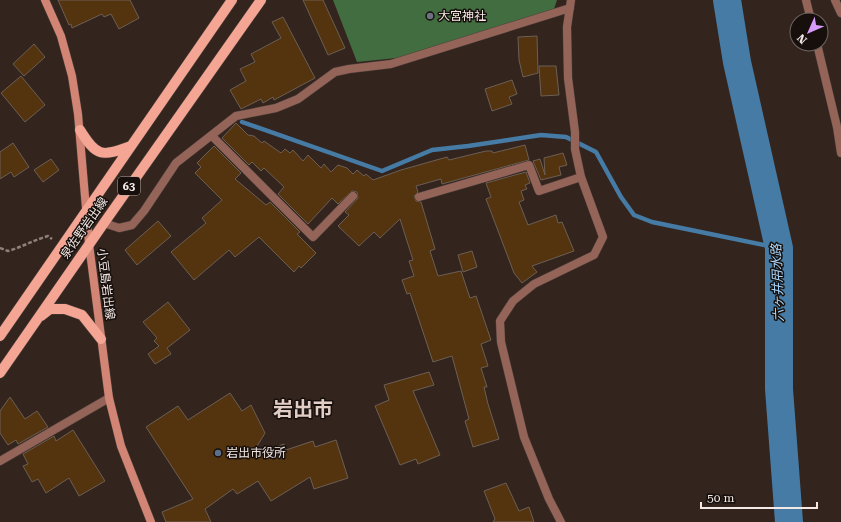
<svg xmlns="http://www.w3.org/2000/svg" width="841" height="522" font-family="'Roboto Serif','Noto Sans JP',serif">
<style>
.forest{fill:#416d40}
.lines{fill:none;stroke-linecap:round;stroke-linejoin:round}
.stream{stroke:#457ba4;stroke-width:4.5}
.river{stroke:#457ba4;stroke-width:28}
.building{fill:#54330f;stroke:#6c5f54}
.minor-casing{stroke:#4e403a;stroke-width:9}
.secondary-casing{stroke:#4e403a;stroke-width:9}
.primary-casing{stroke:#4e403a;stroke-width:11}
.path{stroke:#8e817c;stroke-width:2.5;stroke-dasharray:4 2;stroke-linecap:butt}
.minor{stroke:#946459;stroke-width:8}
.secondary{stroke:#d28574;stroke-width:8}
.primary{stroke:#f5a593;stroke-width:10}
.worship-dot{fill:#6b7280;stroke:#160f0c;stroke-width:1.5}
.service-dot{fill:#5c6f8a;stroke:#160f0c;stroke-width:1.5}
.labels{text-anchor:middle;stroke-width:3;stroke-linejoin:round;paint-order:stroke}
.shield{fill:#160f0c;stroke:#b1a8a4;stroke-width:1}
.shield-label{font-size:11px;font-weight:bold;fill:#f4e9e5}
.poi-label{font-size:12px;fill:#f4e9e5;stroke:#160f0c;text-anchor:start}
.street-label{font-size:12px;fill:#f4e9e5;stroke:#160f0c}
.water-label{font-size:13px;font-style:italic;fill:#a9d6fa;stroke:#160f0c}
.town-label{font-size:20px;font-weight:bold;fill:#e1cdc5;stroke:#160f0c}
</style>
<rect width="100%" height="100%" fill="#33241e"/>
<path class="forest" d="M 333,0 L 557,0 L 551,18 L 426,55 L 357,62 Z"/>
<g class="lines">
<path class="stream" d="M 242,122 L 382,171 L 432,150 L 468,146 L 541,135 L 566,137 L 596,152 L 621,197 L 634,215 L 652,222 L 779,248"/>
<path class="river" d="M 727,0 L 737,62 L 779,248 L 779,389 L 789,522"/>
</g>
<path class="building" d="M 58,0 L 130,0 L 139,18 L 119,29 L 111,14 L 104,17 L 102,14 L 72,28 L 71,24 L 69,25 Z
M 303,0 L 323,0 L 345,48 L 328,55 Z
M 283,17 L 315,78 L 274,100 L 273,97 L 263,103 L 261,99 L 241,109 L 230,90 L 246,81 L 240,69 L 255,62 L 251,54 L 281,38 L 272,22 Z
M 537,36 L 538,73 L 523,77 L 519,60 L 518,37 Z
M 34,44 L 45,57 L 24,76 L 13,64 Z
M 539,66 L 556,66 L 559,95 L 541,96 Z
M 21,76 L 45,105 L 25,122 L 1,93 Z
M 512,80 L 517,94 L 509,97 L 512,104 L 492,111 L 485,89 Z
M 236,123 L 248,135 L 254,136 L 262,143 L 264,141 L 281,153 L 285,149 L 290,153 L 293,150 L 303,161 L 308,155 L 321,168 L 324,164 L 331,172 L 338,165 L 347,168 L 353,174 L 357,170 L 364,176 L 366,174 L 373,180 L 401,170 L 447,157 L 449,160 L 486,151 L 492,151 L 493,153 L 525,145 L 529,160 L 442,184 L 441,179 L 416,186 L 418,192 L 414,196 L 416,201 L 421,202 L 435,249 L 430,251 L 438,276 L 461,271 L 470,298 L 476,296 L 491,340 L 481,344 L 488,366 L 481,368 L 487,387 L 484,387 L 488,404 L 499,439 L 473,447 L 465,421 L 469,419 L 452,356 L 433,362 L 410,293 L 407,294 L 402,280 L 414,276 L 409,261 L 413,260 L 400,219 L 380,238 L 374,232 L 359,246 L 338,226 L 349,215 L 345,212 L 358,198 L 357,192 L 352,191 L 338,204 L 332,198 L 308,224 L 278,194 L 284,187 L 264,168 L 261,171 L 252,162 L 249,165 L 222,138 Z
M 13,143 L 29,167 L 14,177 L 11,172 L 0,179 L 0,152 Z
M 214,146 L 241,173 L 235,179 L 266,205 L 270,202 L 300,232 L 297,234 L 316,253 L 301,268 L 299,266 L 294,272 L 259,237 L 235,257 L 229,250 L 194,280 L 171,252 L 206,223 L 202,218 L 222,200 L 195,173 L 201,167 L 197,163 Z
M 563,153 L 567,165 L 559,167 L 561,175 L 541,180 L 533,161 L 540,159 L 545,175 L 544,158 Z
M 51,159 L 59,170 L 43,182 L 34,170 Z
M 526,172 L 530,183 L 525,185 L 527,189 L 521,191 L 524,200 L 519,202 L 528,225 L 556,215 L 558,223 L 562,222 L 574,251 L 532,266 L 537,272 L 522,283 L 514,273 L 486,199 L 491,197 L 486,183 Z
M 158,221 L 171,236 L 137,265 L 125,250 Z
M 472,251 L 477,267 L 463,272 L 458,255 Z
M 168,302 L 190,330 L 167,348 L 171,354 L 155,364 L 148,354 L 159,346 L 154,341 L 157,338 L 143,322 Z
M 429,372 L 434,385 L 413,391 L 440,455 L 418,464 L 416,459 L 400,465 L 375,406 L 389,400 L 384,385 Z
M 230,393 L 242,411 L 251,405 L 265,433 L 251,456 L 284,444 L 286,450 L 313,441 L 315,447 L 336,440 L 348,478 L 314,489 L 310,477 L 271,501 L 258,481 L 237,494 L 233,489 L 205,509 L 211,522 L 166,522 L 162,512 L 193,499 L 146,427 L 178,406 L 188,420 Z
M 10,397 L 25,419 L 37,411 L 48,427 L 18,444 L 16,440 L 8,445 L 0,433 L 0,411 Z
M 73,430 L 105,481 L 79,496 L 69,478 L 46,493 L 38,479 L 32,482 L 23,466 L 28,464 L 23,454 L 54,436 L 56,441 Z
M 506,483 L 519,511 L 529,507 L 534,522 L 493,522 L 495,519 L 484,491 Z"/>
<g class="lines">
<defs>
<path id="minor" d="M 806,0 L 811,20
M 835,0 L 841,13
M 817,44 L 837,127 L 841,153
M 212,136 L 313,237 L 353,196
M 419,197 L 529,165 L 539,191 L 581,177
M 104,223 L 119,228 L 132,225 L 144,211 L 176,163 L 236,116 L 276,108 L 298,99 L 335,72 L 349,69 L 391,64 L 570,8
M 0,461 L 109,398
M 561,522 L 549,499 L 524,437 L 501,342 L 500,321 L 513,301 L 534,284 L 594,255 L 603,237 L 581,177 L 575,149 L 575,132 L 568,78 L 567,27 L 571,0"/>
<path id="secondary" d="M 45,0 L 61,36 L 72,76 L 78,114 L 89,244 L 109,398 L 121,446 L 151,522"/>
<path id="primary" d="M 80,130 C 97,157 101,157 131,146
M 41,316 L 50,309 L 65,309 L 82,315 L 101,339
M 0,336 L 232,0
M 0,373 L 104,223 L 261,0"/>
</defs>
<use href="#minor" class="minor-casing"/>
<use href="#secondary" class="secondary-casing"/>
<use href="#primary" class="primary-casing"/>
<path class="path" d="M 0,248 L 8,251 C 22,247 34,240 48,236 L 52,239"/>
<use href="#minor" class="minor"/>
<use href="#secondary" class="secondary"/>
<use href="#primary" class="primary"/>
</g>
<circle class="worship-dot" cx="430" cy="16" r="4"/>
<circle class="service-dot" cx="218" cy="453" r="4"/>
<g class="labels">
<rect class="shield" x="118" y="177" width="22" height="18" rx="3"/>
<g class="shield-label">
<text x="129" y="190">63</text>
</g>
<g class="poi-label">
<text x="438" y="20">大宮神社</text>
<text x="226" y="457">岩出市役所</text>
</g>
<g class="street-label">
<text transform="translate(84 228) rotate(-55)" y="4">泉佐野岩出線</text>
<text transform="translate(106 284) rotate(83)" y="4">小豆島岩出線</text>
</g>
<g class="water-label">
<text transform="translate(777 283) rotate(-92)" y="5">六ヶ井用水路</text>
</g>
<g class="town-label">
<text x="303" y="416">岩出市</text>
</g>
</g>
<g transform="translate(809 32) rotate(225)"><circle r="19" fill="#160f0c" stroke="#6f6663"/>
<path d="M0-3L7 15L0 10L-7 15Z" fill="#d79bf9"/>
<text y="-6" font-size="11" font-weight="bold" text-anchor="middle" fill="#f4e9e5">N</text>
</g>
<path d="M701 502v6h116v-6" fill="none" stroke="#f4e9e5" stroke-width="2"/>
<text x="707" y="502" font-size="12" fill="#f4e9e5" stroke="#160f0c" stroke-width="3" paint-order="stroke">50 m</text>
</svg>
